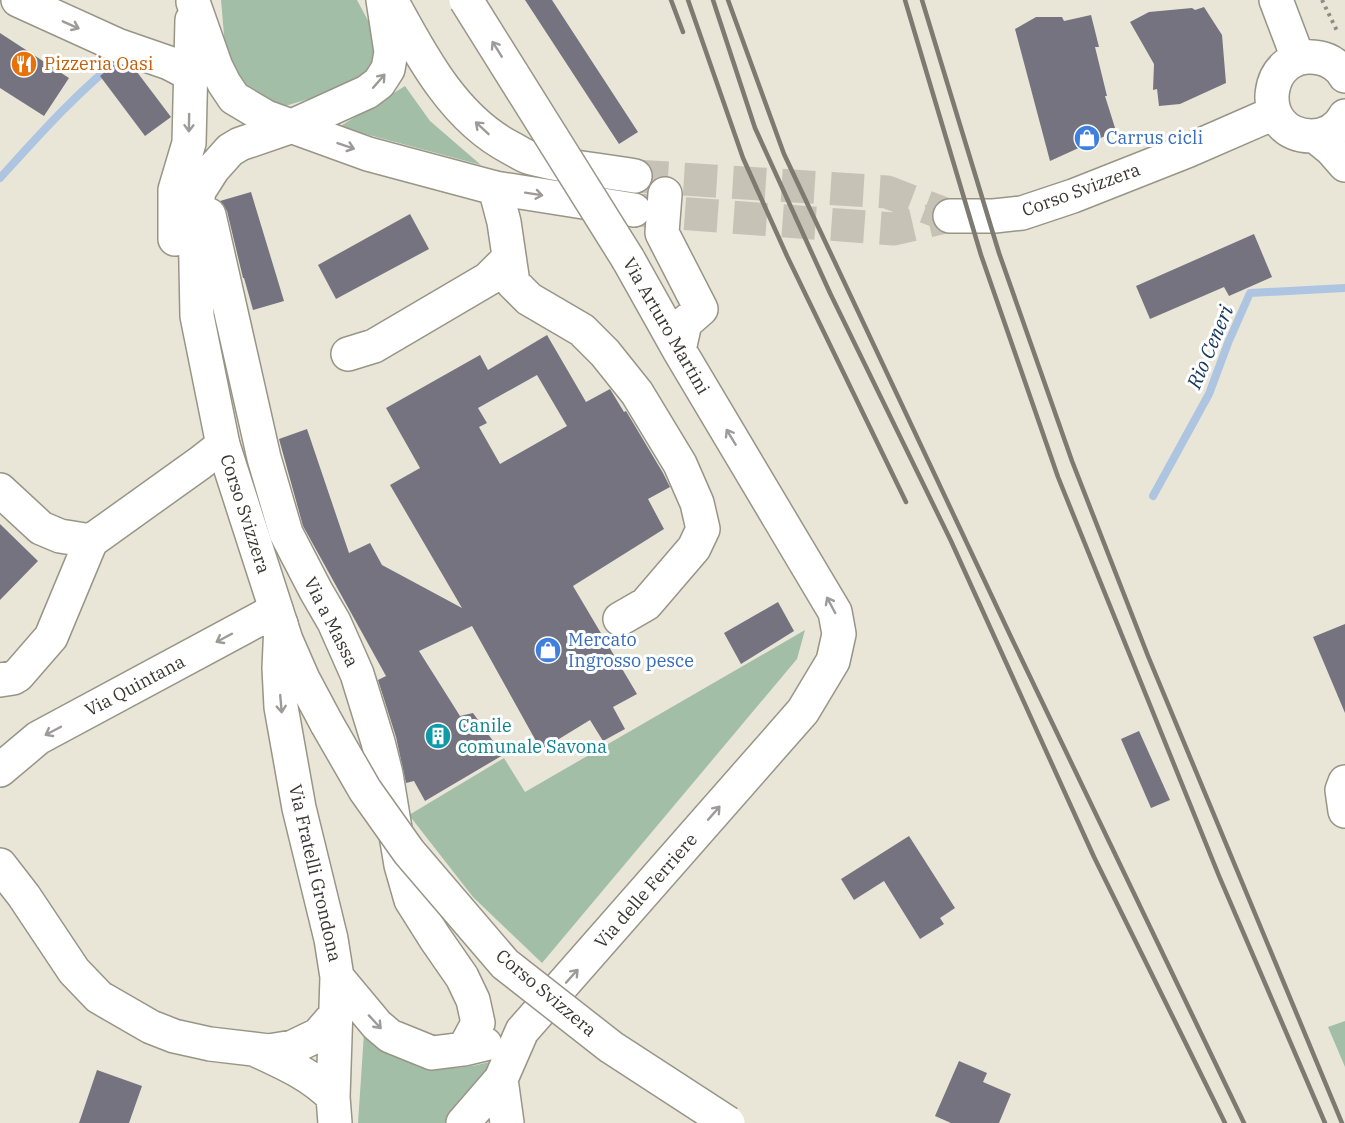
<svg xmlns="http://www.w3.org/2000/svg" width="1345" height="1123" font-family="'IBM Plex Serif',serif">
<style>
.green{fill:#a2bea7}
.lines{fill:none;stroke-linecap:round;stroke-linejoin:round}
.stream{stroke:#adc5e1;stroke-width:8}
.building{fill:#757380;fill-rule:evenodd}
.major-tunnel{stroke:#c6c3b6;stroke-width:33;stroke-dasharray:33 16;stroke-linecap:butt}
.minor-casing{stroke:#989587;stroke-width:36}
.major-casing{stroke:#989587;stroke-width:36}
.path{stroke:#8f8c82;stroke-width:4;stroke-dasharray:3 4.5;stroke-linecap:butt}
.minor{stroke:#fff;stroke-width:33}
.major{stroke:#fff;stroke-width:33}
.rail{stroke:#7d7a71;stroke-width:4.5}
.minor-bridge-casing{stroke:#989587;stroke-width:36;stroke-linecap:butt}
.major-bridge-casing{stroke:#989587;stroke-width:36;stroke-linecap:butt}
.minor-bridge{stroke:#fff;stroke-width:33}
.major-bridge{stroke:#fff;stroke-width:33}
.oneway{stroke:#9c9b98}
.labels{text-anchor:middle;stroke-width:6;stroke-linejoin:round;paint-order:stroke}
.food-label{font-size:18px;fill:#c56008;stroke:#fff;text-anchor:start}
.shop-label{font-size:18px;fill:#366cbe;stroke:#fff;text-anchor:start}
.street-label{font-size:18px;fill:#393732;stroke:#fff}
.culture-label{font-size:18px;fill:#0d838f;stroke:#fff;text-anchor:start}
.water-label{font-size:20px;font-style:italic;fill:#173a60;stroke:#fff}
</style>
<rect width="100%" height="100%" fill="#e9e6d7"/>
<path class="green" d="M 221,0 L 357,0 L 373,30 L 377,50 L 370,71 L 361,83 L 282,107 L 259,102 L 227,70 Z
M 405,86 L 430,121 L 481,165 L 339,127 Z
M 805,630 L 797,659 L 542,963 L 473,897 L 409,815 L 504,758 L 525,792 Z
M 1345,1021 L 1345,1067 L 1328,1027 Z
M 364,1033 C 379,1042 403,1060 417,1064 C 444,1071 476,1068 501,1058 L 447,1123 L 358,1123 Z"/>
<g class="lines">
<path class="stream" d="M 0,178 C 39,135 77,92 123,56
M 1153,496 L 1209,394 L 1228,343 L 1250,293 L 1345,288"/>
</g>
<path class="building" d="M 525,0 L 552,0 L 638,132 L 619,144 Z
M 1204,7 L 1222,35 L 1226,83 L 1180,104 L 1159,106 L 1157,89 L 1153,90 L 1154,64 L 1130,22 L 1149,12 L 1192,8 L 1195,10 Z
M 1091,15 L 1099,47 L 1095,47 L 1107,96 L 1105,96 L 1116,131 L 1050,161 L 1015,29 L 1036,17 L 1062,17 L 1064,21 Z
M 0,33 L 69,78 L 44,116 L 0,88 Z
M 115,64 L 137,72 L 171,117 L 145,136 L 100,76 Z
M 251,192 L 284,301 L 253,310 L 244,278 L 243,278 L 227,211 L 220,201 Z
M 410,214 L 429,249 L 336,299 L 318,265 Z
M 1254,234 L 1272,277 L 1229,296 L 1224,287 L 1150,319 L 1136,286 Z
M 547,335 L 586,402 L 610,389 L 624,412 L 626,411 L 663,473 L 670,487 L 648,499 L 664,529 L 573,586 L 637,694 L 613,707 L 625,729 L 603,741 L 590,720 L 541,750 L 472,626 L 419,651 L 460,716 L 473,713 L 503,755 L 425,801 L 414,781 L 406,783 L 396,737 L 378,680 L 386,676 L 303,526 L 279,439 L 307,429 L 349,553 L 370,543 L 382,565 L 462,608 L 390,485 L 420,468 L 386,408 L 480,355 L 488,370 ZM 537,375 L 567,426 L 500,464 L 479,427 L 487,423 L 478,408 Z
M 0,524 L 38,561 L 0,600 Z
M 778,602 L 794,631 L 741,664 L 724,633 Z
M 1345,624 L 1345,713 L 1313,637 Z
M 1139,731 L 1170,800 L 1151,808 L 1121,739 Z
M 909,836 L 955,908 L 940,918 L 944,924 L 920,939 L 884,881 L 854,900 L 841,879 Z
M 959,1061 L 987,1073 L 983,1082 L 1011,1094 L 999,1123 L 951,1123 L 935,1116 Z
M 97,1070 L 142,1086 L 129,1123 L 79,1123 Z"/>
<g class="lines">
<path class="major-tunnel" d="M 635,176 L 887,192 L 950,216
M 636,210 L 894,229 L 950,216"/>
<defs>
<path id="minor" d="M 18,0 L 117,45 L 169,63 L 190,74
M 495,188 L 504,222 L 513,283 L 529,299 L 582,330 L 605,353 L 637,393 L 680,464 L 697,503 L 703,529 L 694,548 L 646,604 L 620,619
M 665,194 L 662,233 L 701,309 L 685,323 L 679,350
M 209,215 L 264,458 L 286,533 L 316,591 L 334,622 L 357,674 L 378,742 L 386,774 L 401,865 L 411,900 L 435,938 L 462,977 L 473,1000 L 478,1023 L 464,1049
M 348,354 L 374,346 L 488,279 L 509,258
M 0,490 L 41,528 L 60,536 L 91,541
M 281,624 L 279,668 L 281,707 L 299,808 L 331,939 L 337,977 L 333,1097 L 335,1123
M 0,680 L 13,678 L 18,675 L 51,637 L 91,541 L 200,463 L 223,445
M 0,770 L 38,738 L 276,610
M 1345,782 L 1342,790 L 1345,811
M 0,865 L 24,896 L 74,971 L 99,997 L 151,1027 L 174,1036 L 210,1044 L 269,1051 L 293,1047 L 318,1035 L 337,1013
M 337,977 L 377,1025 L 390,1036 L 432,1053 L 464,1049 L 485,1044
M 256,1050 C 284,1063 312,1075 333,1097
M 501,1079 L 507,1123
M 463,1123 L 501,1079 L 522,1031 L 803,711 L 833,661 L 839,634 L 835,612 L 679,350 L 628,259"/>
<path id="major" d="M 391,0 C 421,55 453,118 511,148 C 517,151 524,156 531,158 C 563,167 602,170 635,176
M 1276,0 L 1298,58
M 193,2 L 216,67 L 224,83 L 234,98 L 266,117 L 368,154 L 495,188 L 634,210
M 1345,76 C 1340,67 1330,60 1320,58 C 1264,46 1252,134 1311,136 C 1325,136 1338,129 1345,116
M 1315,136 L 1331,149 L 1345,165
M 950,216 L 994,216 L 1022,213 L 1073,196 L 1187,151 L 1274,113
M 175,239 L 175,190 L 189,143 L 192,20
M 327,724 L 303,679 L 286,640 L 223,445 L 197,316 L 195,215 L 199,191 L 213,169 L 230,150 L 240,144 L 290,127 L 367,92 L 379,83 L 388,69 L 391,52 L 383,0"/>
</defs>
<use href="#minor" class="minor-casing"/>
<use href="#major" class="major-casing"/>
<path class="path" d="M 1322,0 L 1338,33"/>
<use href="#minor" class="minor"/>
<use href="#major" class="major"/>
<path class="rail" d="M 671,0 L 683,32
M 688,0 L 743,158 L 787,256 L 906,502
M 713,0 L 755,128 L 830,293 L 951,541 L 1094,857 L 1225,1123
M 728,0 L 784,154 L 1011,637 L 1244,1123
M 905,0 L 981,255 L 1058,477 L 1219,876 L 1325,1123
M 922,0 L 999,253 L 1072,461 L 1148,656 L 1342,1123"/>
<defs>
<path id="minor-bridge" d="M 466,0 L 628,259"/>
<path id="major-bridge" d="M 327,724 L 365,790 L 409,852 L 505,964 L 611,1047 L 728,1123"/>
</defs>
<use href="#minor-bridge" class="minor-bridge-casing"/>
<use href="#major-bridge" class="major-bridge-casing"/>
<use href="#minor-bridge" class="minor-bridge"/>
<use href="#major-bridge" class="major-bridge"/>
</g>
<defs><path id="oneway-shaft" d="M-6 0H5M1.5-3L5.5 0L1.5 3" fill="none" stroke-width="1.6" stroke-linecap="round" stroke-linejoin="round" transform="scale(1.5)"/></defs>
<g class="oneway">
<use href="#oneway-shaft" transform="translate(71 25) rotate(24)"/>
<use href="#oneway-shaft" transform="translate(497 49) rotate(-122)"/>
<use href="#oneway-shaft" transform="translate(379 81) rotate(-49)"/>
<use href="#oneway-shaft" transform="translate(189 123) rotate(91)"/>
<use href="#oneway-shaft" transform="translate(482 128) rotate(-137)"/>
<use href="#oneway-shaft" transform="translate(346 146) rotate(19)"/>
<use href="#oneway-shaft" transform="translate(534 194) rotate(9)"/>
<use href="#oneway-shaft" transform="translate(731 437) rotate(-121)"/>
<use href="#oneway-shaft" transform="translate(831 605) rotate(-118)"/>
<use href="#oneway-shaft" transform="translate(224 638) rotate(152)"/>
<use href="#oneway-shaft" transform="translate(281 704) rotate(85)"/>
<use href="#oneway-shaft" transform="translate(53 731) rotate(152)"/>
<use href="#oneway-shaft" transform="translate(714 813) rotate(-49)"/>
<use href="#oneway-shaft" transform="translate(572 976) rotate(-48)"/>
<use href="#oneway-shaft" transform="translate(375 1022) rotate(47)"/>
</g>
<defs>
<symbol id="restaurant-disc" viewBox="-11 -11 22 22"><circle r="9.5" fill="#e8710a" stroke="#fff"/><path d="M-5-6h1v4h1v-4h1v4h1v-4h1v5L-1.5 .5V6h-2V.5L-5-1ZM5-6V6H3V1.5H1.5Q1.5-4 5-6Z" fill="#fff"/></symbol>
<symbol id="shop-disc" viewBox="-11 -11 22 22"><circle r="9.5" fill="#3f7fe0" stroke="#fff"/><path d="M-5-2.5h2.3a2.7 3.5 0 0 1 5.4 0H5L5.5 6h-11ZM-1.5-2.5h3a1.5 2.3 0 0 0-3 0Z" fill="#fff"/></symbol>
<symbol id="building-disc" viewBox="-11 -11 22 22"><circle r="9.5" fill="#0f9aa8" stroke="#fff"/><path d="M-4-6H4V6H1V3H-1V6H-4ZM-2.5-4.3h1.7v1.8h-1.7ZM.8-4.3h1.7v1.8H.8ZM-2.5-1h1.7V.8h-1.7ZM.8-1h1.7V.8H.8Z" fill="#fff"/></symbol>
</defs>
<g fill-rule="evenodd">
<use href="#restaurant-disc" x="9" y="49" width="30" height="30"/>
<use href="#shop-disc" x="1072" y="123" width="30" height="30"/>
<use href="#shop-disc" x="533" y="635" width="30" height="30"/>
<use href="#building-disc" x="423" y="721" width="30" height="30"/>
</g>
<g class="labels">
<g class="food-label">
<text x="44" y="70">Pizzeria Oasi</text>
</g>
<g class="shop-label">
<text x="1106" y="144">Carrus cicli</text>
<text x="568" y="646">Mercato<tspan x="568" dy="21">Ingrosso pesce</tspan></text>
</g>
<g class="street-label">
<text transform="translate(1081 190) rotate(-20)" y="6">Corso Svizzera</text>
<text transform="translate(666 326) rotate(60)" y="6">Via Arturo Martini</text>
<text transform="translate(245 514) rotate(72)" y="6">Corso Svizzera</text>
<text transform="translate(331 622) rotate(63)" y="6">Via a Massa</text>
<text transform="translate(135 686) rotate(-28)" y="6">Via Quintana</text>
<text transform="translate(315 873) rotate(77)" y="6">Via Fratelli Grondona</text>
<text transform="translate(646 891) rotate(-49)" y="6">Via delle Ferriere</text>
<text transform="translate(546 993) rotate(40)" y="6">Corso Svizzera</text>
</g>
<g class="culture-label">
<text x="458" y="732">Canile<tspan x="458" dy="21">comunale Savona</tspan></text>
</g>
<g class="water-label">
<text transform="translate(1210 347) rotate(-67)" y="7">Rio Ceneri</text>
</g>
</g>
</svg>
